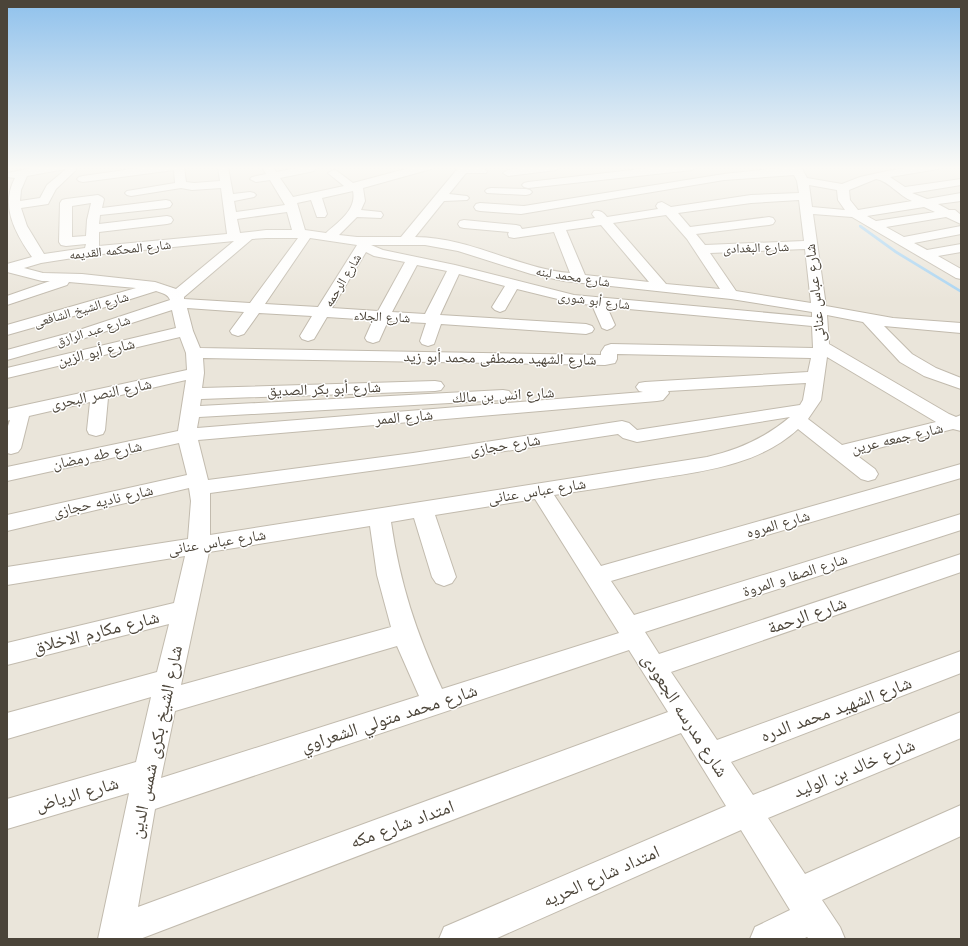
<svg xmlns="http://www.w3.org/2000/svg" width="968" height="946" font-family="Jost,'Noto Naskh Arabic',sans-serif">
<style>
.residential{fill:#eae5da}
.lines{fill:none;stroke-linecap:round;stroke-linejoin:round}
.stream{fill:#a9d4f2;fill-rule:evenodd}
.minor-casing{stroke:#c2bbae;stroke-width:2}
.minor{fill:#fff;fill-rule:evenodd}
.labels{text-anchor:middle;stroke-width:3;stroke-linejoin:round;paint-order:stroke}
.far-street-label{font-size:13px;fill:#4b4439;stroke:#fff}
.street-label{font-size:15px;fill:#4b4439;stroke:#fff}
.near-street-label{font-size:18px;fill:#4b4439;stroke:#fff}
</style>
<rect width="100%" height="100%" fill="#f6f3ec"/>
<path class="residential" d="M 7,167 L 961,167 L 961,939 L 7,939 Z"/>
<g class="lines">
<path class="stream" d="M 859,225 L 861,225 L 897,251 L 961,290 L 961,293 L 895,253 L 859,227 Z"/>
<defs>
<path id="minor" d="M 38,167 L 76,167 L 76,170 L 56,189 L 48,204 L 21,208 L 27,226 L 44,254 L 85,248 L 86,244 L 66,246 L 61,245 L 59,242 L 60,203 L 62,200 L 66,199 L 98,195 L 102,197 L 104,199 L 102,208 L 166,200 L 170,201 L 172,204 L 170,207 L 166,208 L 100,215 L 99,224 L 167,216 L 171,217 L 173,220 L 171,223 L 167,224 L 99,232 L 99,246 L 227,234 L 221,188 L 192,190 L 181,188 L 131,196 L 127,195 L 125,193 L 127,191 L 175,183 L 174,170 L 83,182 L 79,181 L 77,179 L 79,177 L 83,176 L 146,167 L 184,167 L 186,182 L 194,183 L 220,181 L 218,167 L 228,167 L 233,194 L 250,192 L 254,193 L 256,195 L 254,197 L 234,201 L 236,212 L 285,205 L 270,180 L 256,182 L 250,179 L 252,177 L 266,174 L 262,167 L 273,167 L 276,172 L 301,167 L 314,167 L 315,169 L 314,171 L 280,178 L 293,197 L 344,186 L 328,173 L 333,170 L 337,171 L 353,183 L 413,167 L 432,167 L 431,169 L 363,188 L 365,201 L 361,210 L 381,212 L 383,215 L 381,218 L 357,217 L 339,235 L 357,237 L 401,237 L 459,167 L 482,168 L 487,171 L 486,173 L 466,173 L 449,194 L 467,196 L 469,198 L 467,200 L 444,201 L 415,237 C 469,237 517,268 570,273 L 554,232 L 514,238 L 509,237 L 508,234 L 509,232 L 464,228 L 460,227 L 458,224 L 460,221 L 464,220 L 516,225 L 520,226 L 522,229 L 595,218 L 592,214 L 594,211 C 600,210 603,212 607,217 L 658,209 L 656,206 L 658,203 L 662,202 L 671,207 L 751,195 L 799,193 L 797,181 L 794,175 L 724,180 L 521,214 L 480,211 L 476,210 L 474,207 L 476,204 L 480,203 L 524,206 L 724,174 L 790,167 L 801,167 L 807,178 L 842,184 L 860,177 L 887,171 L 913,167 L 939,167 L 938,169 L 890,177 L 905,187 L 961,179 L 961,185 L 912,193 L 927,199 L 961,193 L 961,201 L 938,204 L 949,210 L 955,210 L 961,215 L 961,224 L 946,217 L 886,227 L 904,237 L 961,226 L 961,234 L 914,243 L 927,250 L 961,244 L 961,252 L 938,256 L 961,269 L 961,279 L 956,278 L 852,217 L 813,214 L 826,306 L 893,318 L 961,323 L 961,333 L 884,326 L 912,354 L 936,368 L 961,378 L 961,389 L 924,376 L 900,362 L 863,322 L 827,315 L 829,344 L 949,414 L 956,417 L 961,415 L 961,431 L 953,429 L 855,454 L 875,469 L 878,474 L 875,479 L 868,481 L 861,479 L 798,429 C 759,465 704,471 654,479 C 621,485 588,490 554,495 L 601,566 L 961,464 L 961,478 L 611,581 L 634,615 L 961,514 L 961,530 L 645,632 L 659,654 L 961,554 L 961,572 L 671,672 L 717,740 L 961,651 L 961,673 L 731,762 L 753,795 L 961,712 L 961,738 L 768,818 L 805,874 L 961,805 L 961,836 L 822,900 L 840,927 L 845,939 L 809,939 L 807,937 L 803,939 L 750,939 L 755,927 L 790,910 L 741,830 L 495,939 L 439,939 L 444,927 L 726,806 L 681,733 L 140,939 L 98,939 L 129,793 L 7,829 L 7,799 L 136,762 L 151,697 L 7,739 L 7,713 L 157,672 L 169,624 L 7,665 L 7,643 L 174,603 L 185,556 L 7,585 L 7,567 L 188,539 L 191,501 L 189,488 L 7,531 L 7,515 L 187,475 L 179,443 L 7,481 L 7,467 L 178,431 L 186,380 L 108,398 L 105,430 L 103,434 L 96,436 L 89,434 L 87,430 L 90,402 L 29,416 L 21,448 L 18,452 L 11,454 L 7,453 L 7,429 L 10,420 L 7,421 L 7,409 L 187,370 L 186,353 L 180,337 L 7,378 L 7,368 L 176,328 L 172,310 L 85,338 L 7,360 L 7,350 L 73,332 L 170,300 C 168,294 162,293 156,291 L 102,308 L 7,335 L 7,325 L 136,288 L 69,282 L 67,285 L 7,305 L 7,296 L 50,281 L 42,281 L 7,272 L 7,264 L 32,257 C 15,233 0,206 15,178 L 7,177 L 7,173 ZM 65,169 L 65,170 L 47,185 L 40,198 L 20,201 L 21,190 L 27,176 ZM 876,179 C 889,181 899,196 912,201 L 858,210 L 850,200 L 849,190 ZM 809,185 L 837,190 L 838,200 L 845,210 L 812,207 ZM 353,191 C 357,210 338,222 326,233 L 305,230 L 297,203 L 311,200 L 317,217 L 325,217 L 327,214 L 322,198 ZM 799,200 L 804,241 L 705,245 L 696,234 L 769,225 L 773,224 L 775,221 L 773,218 L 769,217 L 690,227 L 678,213 L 751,203 ZM 91,203 L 87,220 L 86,236 L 72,237 L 72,206 ZM 924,207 L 935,212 L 876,221 L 867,216 ZM 287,212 L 292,230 L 266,230 L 240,233 L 237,219 ZM 666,215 L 687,239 L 720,289 L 666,284 L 613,223 ZM 601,225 L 649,282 L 585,275 L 566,230 ZM 266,238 L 298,238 L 250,303 L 184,299 L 184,297 L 252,239 ZM 310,238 L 357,245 L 318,307 L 265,304 ZM 234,241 L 176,289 L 155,282 L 82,274 L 43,273 L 24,268 L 41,263 L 92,255 ZM 371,245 L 425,245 L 458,251 L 531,274 L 564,281 L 731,299 L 812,312 L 812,317 L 574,295 L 455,265 L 383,250 ZM 805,249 L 811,303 L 736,291 L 710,253 ZM 366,252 L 374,256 L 405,262 L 378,311 L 332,308 ZM 417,265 L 447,271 L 425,314 L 392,312 ZM 459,274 L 505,286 L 492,307 L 495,310 L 500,312 L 505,310 L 517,289 L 574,303 L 592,305 L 602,328 L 607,330 L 612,328 L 615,325 L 607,307 L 812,326 L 813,348 L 611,344 L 605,346 L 601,352 L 601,355 L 200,348 L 193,331 L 187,308 L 244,312 L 230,331 L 232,334 L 238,336 L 244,334 L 259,313 L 312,316 L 300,336 L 302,339 L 308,341 L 314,339 L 327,317 L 373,320 L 365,338 L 367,341 L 373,343 L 379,341 L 388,321 L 426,323 L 420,341 L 422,344 L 428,346 L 434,344 L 441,324 L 586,334 L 592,332 L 594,329 L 592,326 L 586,324 L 440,315 ZM 617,354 L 811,358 L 808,372 L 645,382 L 639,383 L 636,387 L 639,391 L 643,392 L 197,428 L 199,417 L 503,400 L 509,399 L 512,395 L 509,391 L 503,390 L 200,406 L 201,399 L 435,391 L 441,390 L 444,386 L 441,382 L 435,381 L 202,388 L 204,373 L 203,358 L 605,365 L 615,363 L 617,359 ZM 827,357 L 936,422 L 842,445 L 808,419 L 821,400 ZM 806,383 L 803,400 L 800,405 L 637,430 L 629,423 L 622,421 L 413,453 L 208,480 L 198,440 L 657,401 L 663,400 L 669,393 L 668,391 ZM 790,417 C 765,438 738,450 707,457 L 210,535 L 210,493 L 413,465 L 618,434 L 623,438 L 637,442 ZM 535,499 L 619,633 L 442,689 C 416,632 400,584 391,522 L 414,518 L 432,577 L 436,583 L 444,586 L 452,583 L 456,577 L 435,515 ZM 370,526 L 377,575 L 391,627 L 181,685 L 209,552 ZM 397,646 L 419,696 L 161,778 L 175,711 ZM 629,650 L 668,712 L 138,907 L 155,809 Z
M 526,167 L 561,167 L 556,170 L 508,176 L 503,173 L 508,170 Z
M 658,167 L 697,167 L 692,170 L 528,188 L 524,187 L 522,185 L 524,183 L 528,182 Z
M 491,188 L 526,189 L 530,190 L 532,192 L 530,194 L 526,195 L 487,193 L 485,191 L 487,189 Z"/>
</defs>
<use href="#minor" class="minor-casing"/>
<use href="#minor" class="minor"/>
</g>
<linearGradient id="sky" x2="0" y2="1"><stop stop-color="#8fc1ec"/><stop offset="0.56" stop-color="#fbfaf6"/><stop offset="1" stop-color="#fbfaf6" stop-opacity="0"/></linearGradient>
<rect width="968" height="300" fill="url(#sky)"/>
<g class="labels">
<g class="far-street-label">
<text transform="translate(756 247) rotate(-2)" y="5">شارع البغدادى</text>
<text transform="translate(120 249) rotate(-6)" y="5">شارع المحكمه القديمه</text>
<text transform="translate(573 276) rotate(9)" y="5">شارع محمد لبنه</text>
<text transform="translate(342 280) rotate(-59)" y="5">شارع الرحمه</text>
<text transform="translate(594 300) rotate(7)" y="5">شارع أبو شورى</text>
<text transform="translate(81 309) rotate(-16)" y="5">شارع الشيخ الشافعى</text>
<text transform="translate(382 316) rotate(3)" y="5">شارع الجلاء</text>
<text transform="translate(93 330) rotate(-17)" y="5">شارع عبد الرازق</text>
</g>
<g class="street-label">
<text transform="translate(815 293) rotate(-96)" y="5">شارع عباس عنانى</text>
<text transform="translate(96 352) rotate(-13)" y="5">شارع أبو الزين</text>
<text transform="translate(500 358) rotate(1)" y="5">شارع الشهيد مصطفى محمد أبو زيد</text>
<text transform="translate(324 389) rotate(-2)" y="5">شارع أبو بكر الصديق</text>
<text transform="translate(101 394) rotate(-12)" y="5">شارع النصر البحرى</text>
<text transform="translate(503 395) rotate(-3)" y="5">شارع انس بن مالك</text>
<text transform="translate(404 417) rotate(-5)" y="5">شارع الممر</text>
<text transform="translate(897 438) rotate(-13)" y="5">شارع جمعه عرين</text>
<text transform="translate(505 445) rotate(-9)" y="5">شارع حجازى</text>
<text transform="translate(97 455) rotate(-12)" y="5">شارع طه رمضان</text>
<text transform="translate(537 491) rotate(-9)" y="5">شارع عباس عنانى</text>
<text transform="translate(103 501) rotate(-13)" y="5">شارع ناديه حجازى</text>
<text transform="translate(778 524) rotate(-16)" y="5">شارع المروه</text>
<text transform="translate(217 542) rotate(-9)" y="5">شارع عباس عنانى</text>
<text transform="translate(795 575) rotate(-18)" y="5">شارع الصفا و المروة</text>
</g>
<g class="near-street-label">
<text transform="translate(807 615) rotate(-19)" y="6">شارع الرحمة</text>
<text transform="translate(96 632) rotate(-14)" y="6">شارع مكارم الاخلاق</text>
<text transform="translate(836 709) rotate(-20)" y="6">شارع الشهيد محمد الدره</text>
<text transform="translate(685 715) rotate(57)" y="6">شارع مدرسه الجعودى</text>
<text transform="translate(389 718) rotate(-18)" y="6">شارع محمد متولي الشعراوي</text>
<text transform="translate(156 742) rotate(-78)" y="6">شارع الشيخ بكرى شمس الدين</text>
<text transform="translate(854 768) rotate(-22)" y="6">شارع خالد بن الوليد</text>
<text transform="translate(77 794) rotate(-16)" y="6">شارع الرياض</text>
<text transform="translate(402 824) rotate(-20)" y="6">امتداد شارع مكه</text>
<text transform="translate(601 876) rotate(-24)" y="6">امتداد شارع الحريه</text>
</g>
</g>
<rect width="968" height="946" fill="none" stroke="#4b4439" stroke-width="16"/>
</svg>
